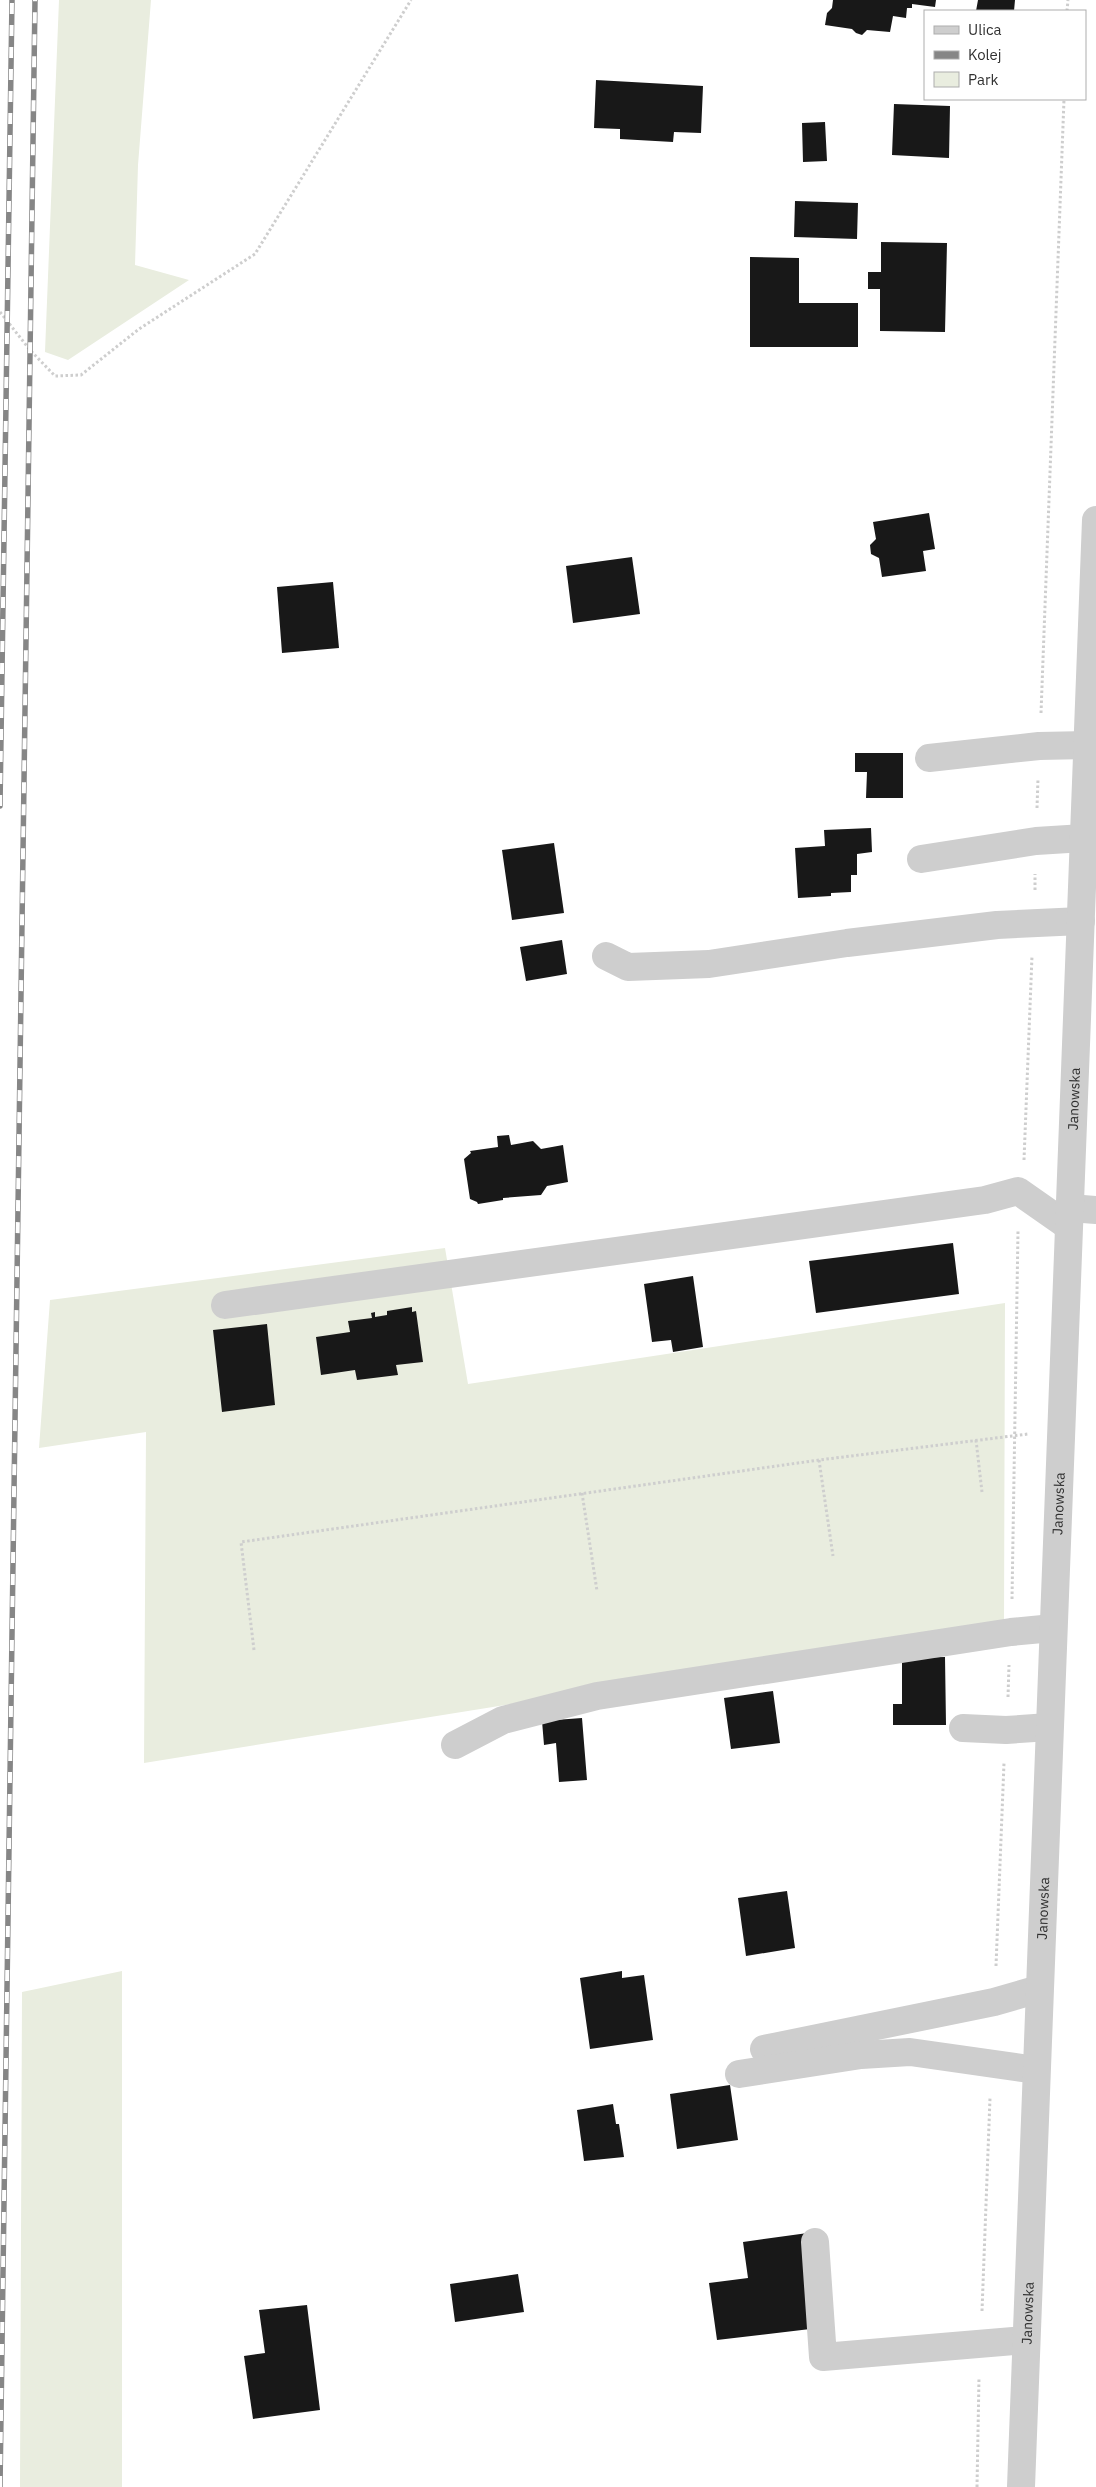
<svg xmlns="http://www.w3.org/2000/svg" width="1096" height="2487" font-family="'IBM Plex Sans',sans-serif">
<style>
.green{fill:#e9eddf}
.building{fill:#181818}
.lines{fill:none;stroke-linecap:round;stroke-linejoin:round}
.path{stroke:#cecece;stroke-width:3;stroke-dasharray:2.5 2.5;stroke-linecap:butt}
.minor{stroke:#cecece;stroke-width:28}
.rail-casing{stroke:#868686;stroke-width:5.5}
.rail{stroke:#fff;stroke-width:4;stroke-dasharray:11;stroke-linecap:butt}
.labels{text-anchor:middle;stroke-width:5;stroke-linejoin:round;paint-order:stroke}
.street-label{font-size:14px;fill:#313131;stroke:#fff}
</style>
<rect width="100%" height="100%" fill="#fff"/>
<path class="green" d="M 59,0 L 151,0 L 138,165 L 135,265 L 189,280 L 68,360 L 45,352 Z
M 445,1248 L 468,1384 L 1005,1303 L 1004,1625 L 144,1763 L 146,1432 L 39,1448 L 50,1300 Z
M 122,1971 L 122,2487 L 20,2487 L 22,1992 Z"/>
<path class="building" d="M 833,0 L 936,0 L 935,7 L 912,4 L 912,8 L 907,8 L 906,18 L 893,16 L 890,32 L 867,30 L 862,35 L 856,33 L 852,29 L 825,25 L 827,13 L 832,8 Z
M 978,0 L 1015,0 L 1014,11 L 976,11 Z
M 596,80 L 703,86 L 701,133 L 674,132 L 673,142 L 620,139 L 620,129 L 594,128 Z
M 894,104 L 950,106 L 949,158 L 892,155 Z
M 825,122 L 827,161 L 803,162 L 802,123 Z
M 795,201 L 858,203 L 857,239 L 794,237 Z
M 881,242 L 947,243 L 945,332 L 880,331 L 880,289 L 868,289 L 868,272 L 881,272 Z
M 750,257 L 799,258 L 799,303 L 858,303 L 858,347 L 750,347 Z
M 929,513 L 935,549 L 923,551 L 926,571 L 882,577 L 879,558 L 871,554 L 870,545 L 876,539 L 873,522 Z
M 632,557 L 640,614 L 573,623 L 566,566 Z
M 333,582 L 339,648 L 282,653 L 277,587 Z
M 855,753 L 903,753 L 903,798 L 866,798 L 867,772 L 855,772 Z
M 871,828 L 872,852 L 857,854 L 857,875 L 851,875 L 851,892 L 831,893 L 831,896 L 798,898 L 795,848 L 825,846 L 824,830 Z
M 554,843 L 564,913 L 512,920 L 502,850 Z
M 562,940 L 567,974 L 526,981 L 520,947 Z
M 509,1135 L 511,1145 L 533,1141 L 541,1149 L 563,1145 L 568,1182 L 547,1186 L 541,1195 L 503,1198 L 503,1200 L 478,1204 L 477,1202 L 470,1199 L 464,1159 L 471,1153 L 470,1151 L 498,1147 L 497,1136 Z
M 953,1243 L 959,1294 L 816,1313 L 809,1261 Z
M 693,1276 L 703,1347 L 673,1352 L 671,1340 L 652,1342 L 644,1284 Z
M 412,1307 L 412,1312 L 416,1311 L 423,1362 L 396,1365 L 398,1375 L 357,1380 L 355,1370 L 321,1375 L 316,1337 L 350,1332 L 348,1321 L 372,1318 L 371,1313 L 375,1312 L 375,1317 L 387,1315 L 387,1311 Z
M 267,1324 L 275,1405 L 222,1412 L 213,1330 Z
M 945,1657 L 946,1725 L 893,1725 L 893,1704 L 902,1704 L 902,1658 Z
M 773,1691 L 780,1743 L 731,1749 L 724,1698 Z
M 582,1718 L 587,1780 L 559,1782 L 556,1743 L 544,1745 L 542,1721 Z
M 787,1891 L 795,1948 L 746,1956 L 738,1898 Z
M 622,1971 L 622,1978 L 644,1975 L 653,2040 L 590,2049 L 580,1978 Z
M 730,2085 L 738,2140 L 677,2149 L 670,2094 Z
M 613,2104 L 616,2124 L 619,2124 L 624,2157 L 584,2161 L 577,2110 Z
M 815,2232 L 827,2327 L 717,2340 L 709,2283 L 748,2278 L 743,2242 Z
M 518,2274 L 524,2312 L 455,2322 L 450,2284 Z
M 307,2305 L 320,2410 L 253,2419 L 244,2356 L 265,2353 L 259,2310 Z"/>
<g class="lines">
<path class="path" d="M 1067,11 L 1068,0
M 0,312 L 30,350 L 55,376 L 81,375 L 139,329 L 255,254 L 411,0
M 1041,713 L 1064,99
M 1037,808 L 1038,779
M 1035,890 L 1035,874
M 1024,1160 L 1032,956
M 976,1440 L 982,1492
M 819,1460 L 833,1556
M 582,1493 L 597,1591
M 1012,1599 L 1018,1231
M 254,1650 L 241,1542 L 819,1460 L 1028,1434
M 1008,1697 L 1009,1665
M 996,1966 L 1004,1763
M 982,2311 L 990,2098
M 977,2487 L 979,2377"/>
<g class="minor">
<path d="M 929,758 L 1039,746 L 1088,745"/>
<path d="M 921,859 L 1036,841 L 1084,838"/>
<path d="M 606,956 L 628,967 L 709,964 L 847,943 L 997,925 L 1081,921"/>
<path d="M 1070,1208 L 1096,1210"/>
<path d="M 225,1305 L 985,1200 L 1018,1191 L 1068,1226"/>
<path d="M 963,1728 L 1006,1730 L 1049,1727"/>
<path d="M 455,1745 L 503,1720 L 597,1696 L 1011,1632 L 1053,1628"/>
<path d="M 764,2049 L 994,2002 L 1039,1989"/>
<path d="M 739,2074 L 861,2055 L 910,2052 L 1036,2070"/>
<path d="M 815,2242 L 823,2357 L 1026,2340"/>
<path id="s1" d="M 1021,2487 L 1096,520"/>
</g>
<defs>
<path id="rail" d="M 0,806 L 12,0
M 0,2487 L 35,0"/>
</defs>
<use href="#rail" class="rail-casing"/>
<use href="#rail" class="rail"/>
</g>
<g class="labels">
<g class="street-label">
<text dy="5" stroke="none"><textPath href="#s1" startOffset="1389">Janowska</textPath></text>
<text dy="5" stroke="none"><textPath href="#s1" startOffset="984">Janowska</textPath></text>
<text dy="5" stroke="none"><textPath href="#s1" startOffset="579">Janowska</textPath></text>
<text dy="5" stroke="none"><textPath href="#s1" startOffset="174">Janowska</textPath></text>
</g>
</g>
<rect x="924" y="10" width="162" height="90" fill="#ffffff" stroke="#adadad"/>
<rect x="934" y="26" width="25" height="8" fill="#cecece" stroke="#adadad"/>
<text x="968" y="35" font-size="15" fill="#313131">Ulica</text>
<rect x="934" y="51" width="25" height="8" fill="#868686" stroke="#adadad"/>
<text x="968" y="60" font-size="15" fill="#313131">Kolej</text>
<rect x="934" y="72" width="25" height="15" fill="#e9eddf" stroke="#adadad"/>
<text x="968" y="85" font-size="15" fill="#313131">Park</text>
</svg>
